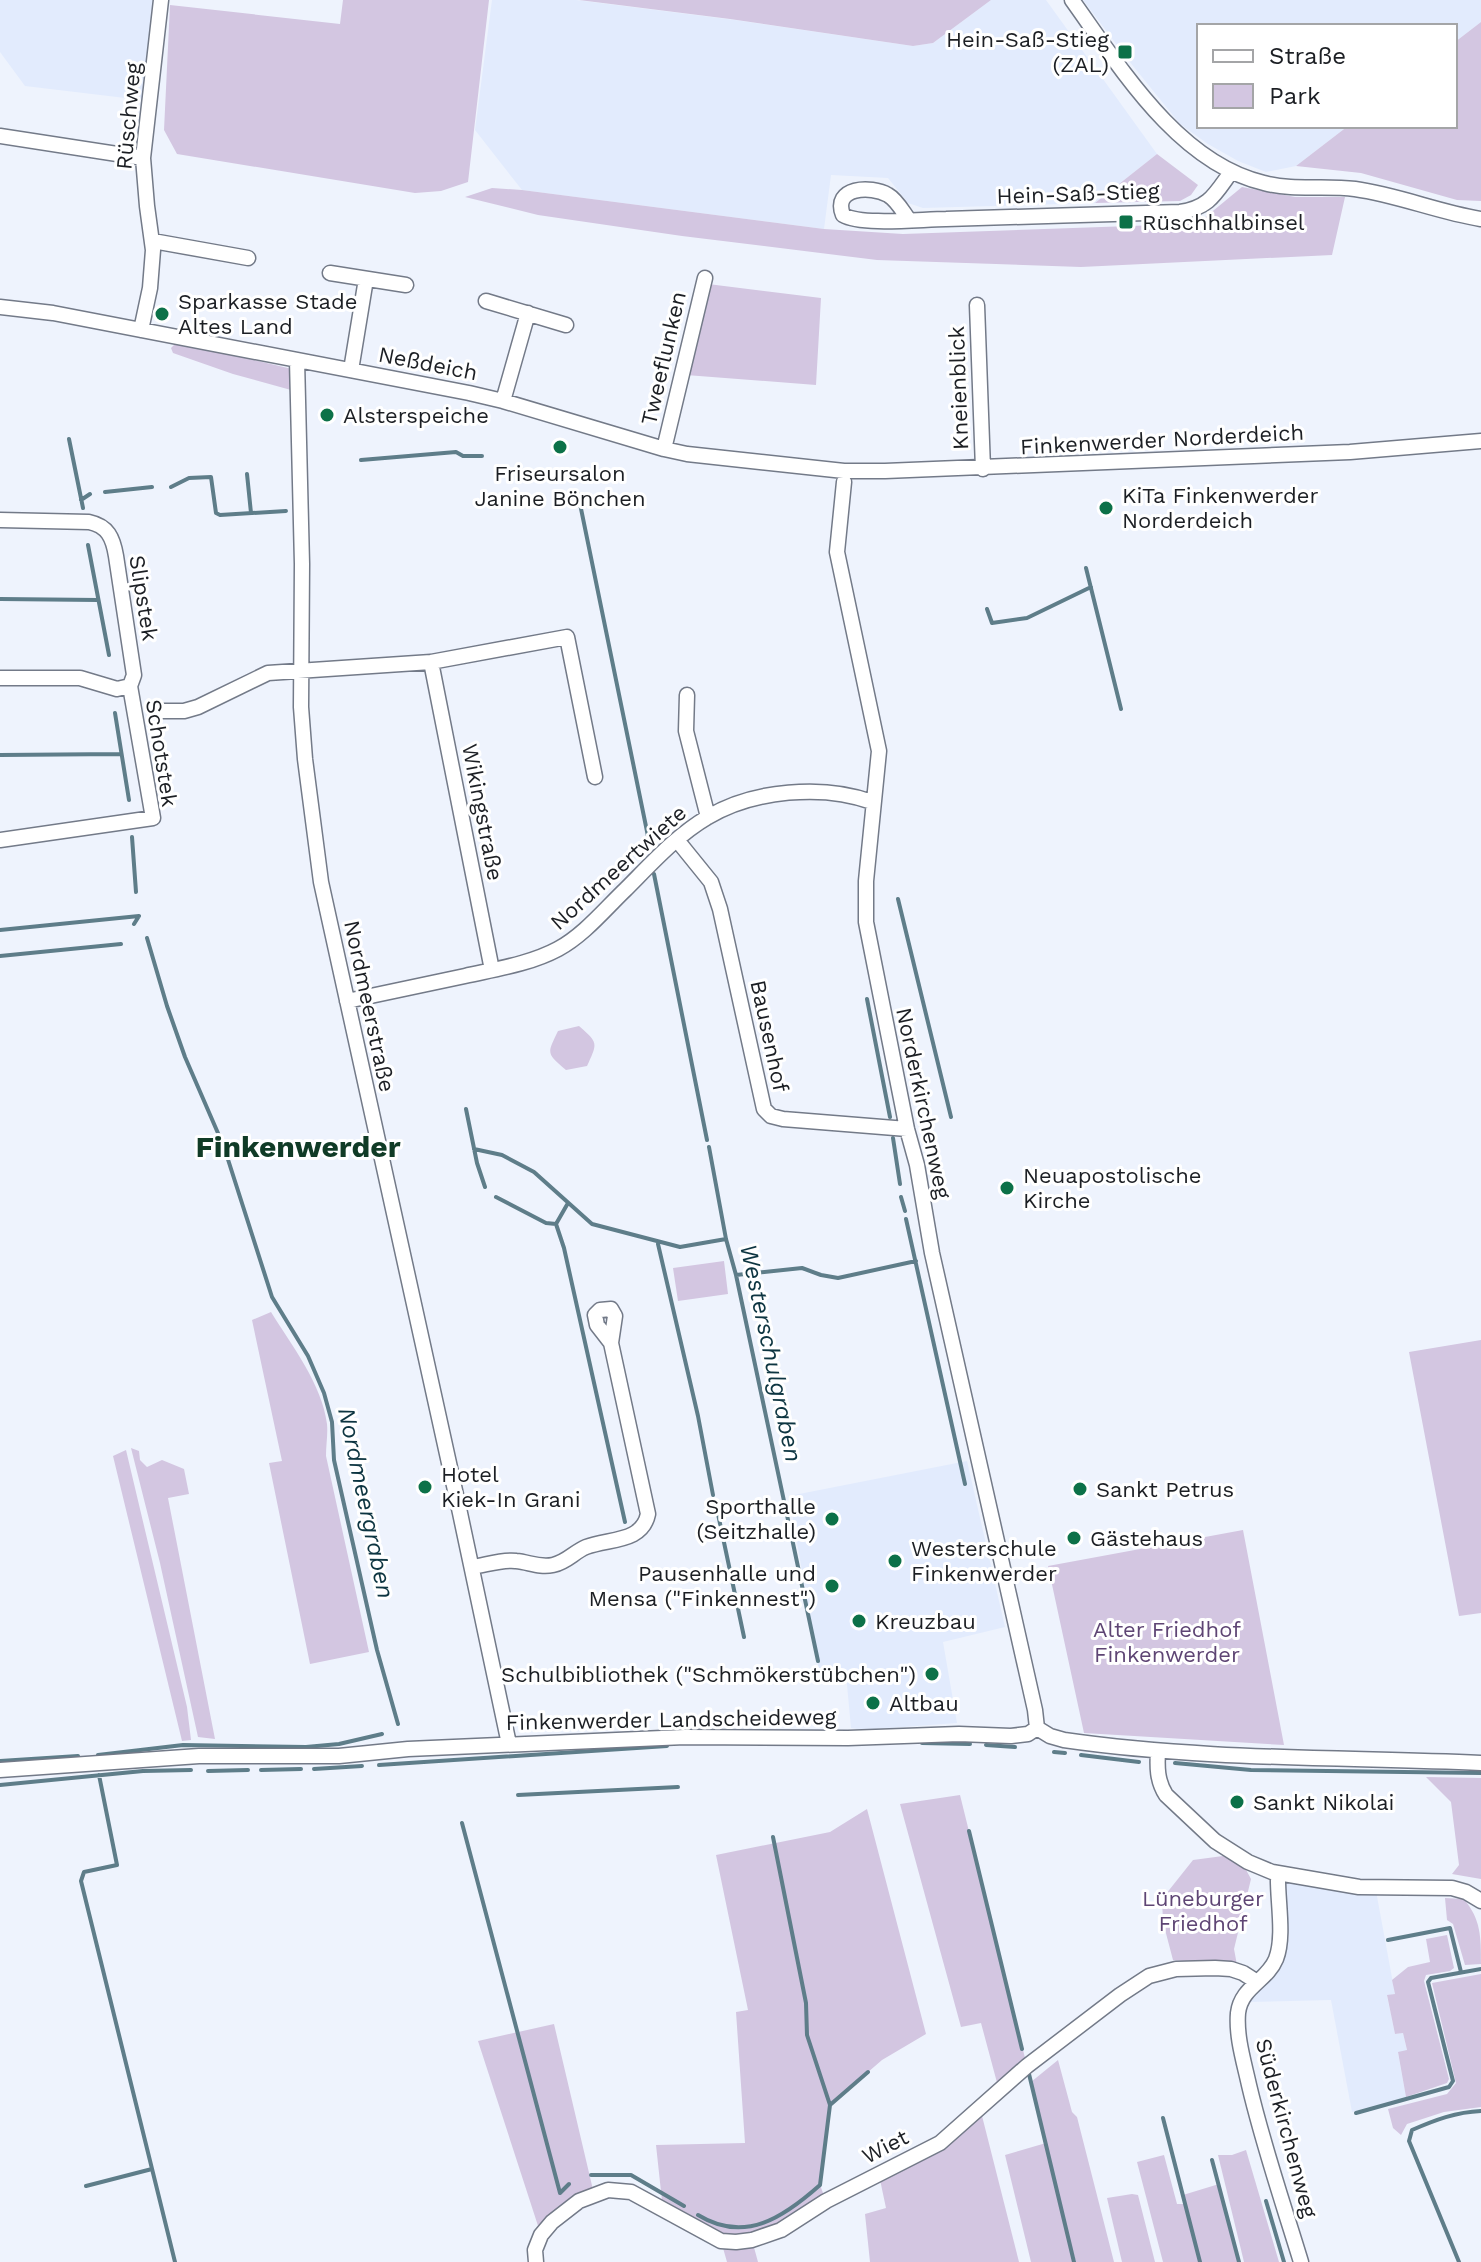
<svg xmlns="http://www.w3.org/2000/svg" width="1481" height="2262" font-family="'Work Sans',sans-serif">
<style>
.built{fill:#e2ebfd}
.green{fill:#d3c6e1}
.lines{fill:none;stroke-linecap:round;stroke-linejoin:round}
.stream{stroke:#5e7d89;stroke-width:4}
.minor-casing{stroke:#737a88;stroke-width:17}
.minor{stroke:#fff;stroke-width:14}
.poi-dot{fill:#0c7148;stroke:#fff;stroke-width:3}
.labels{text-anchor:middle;stroke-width:6;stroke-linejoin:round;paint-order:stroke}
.poi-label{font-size:22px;fill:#1c1f24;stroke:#fff;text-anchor:start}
.street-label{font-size:22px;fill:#1c1f24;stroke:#fff}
.park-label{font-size:22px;fill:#5e4574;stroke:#fff}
.water-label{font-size:24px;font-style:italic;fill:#0d3541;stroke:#fff}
.district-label{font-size:30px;font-weight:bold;fill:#103b26;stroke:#fff}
</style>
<rect width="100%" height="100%" fill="#eef3fd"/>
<path class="built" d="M 0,0 L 154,0 L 142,100 L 25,86 L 0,52 Z
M 492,0 L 576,0 L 735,20 L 913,46 L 933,43 L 991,0 L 1046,0 L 1157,154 L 1095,203 L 923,208 L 908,203 L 888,178 L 831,175 L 824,229 L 522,190 L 475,130 Z
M 1083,0 L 1481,0 L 1481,22 L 1455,42 L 1455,26 L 1199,26 L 1199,126 L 1348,126 L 1296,166 L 1266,172 L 1238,161 L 1208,144 L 1180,124 L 1129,61 Z
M 967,1461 L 1005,1627 L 943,1642 L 957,1723 L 863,1730 L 851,1728 L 846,1674 L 820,1675 L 789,1496 Z
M 1284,1880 L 1376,1891 L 1395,1994 L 1387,1996 L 1395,2034 L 1403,2033 L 1407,2051 L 1398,2053 L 1406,2097 L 1352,2112 L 1331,2000 L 1247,2002 L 1277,1974 L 1285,1957 L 1289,1938 Z"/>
<path class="green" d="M 343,0 L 489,0 L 468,182 L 441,191 L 415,193 L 177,154 L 164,130 L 170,5 L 340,24 Z
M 579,0 L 991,0 L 933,43 L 913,46 L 730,19 Z
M 1481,22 L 1481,201 L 1457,200 L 1361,173 L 1296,166 L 1348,126 L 1455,126 L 1455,42 Z
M 1157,154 L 1198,185 L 1191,195 L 1180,201 L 1095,203 Z
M 1242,187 L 1295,197 L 1345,197 L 1332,255 L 1081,267 L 877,260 L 682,236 L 538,215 L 465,197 L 492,188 L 522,190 L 824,229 L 903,234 L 1187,224 L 1202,220 Z
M 708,284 L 821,298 L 816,385 L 686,375 Z
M 175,344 L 199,347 L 292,369 L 291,390 L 233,374 L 173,353 L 171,348 Z
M 579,1026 C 598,1043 598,1042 587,1066 L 566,1070 C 546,1053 547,1054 558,1031 Z
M 724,1261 L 728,1294 L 678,1301 L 673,1268 Z
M 271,1312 C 292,1346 322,1384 327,1424 C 328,1434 326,1445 326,1456 L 369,1652 L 310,1664 L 269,1463 L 282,1461 L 252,1320 Z
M 1481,1340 L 1481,1613 L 1459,1616 L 1409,1352 Z
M 131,1448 L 139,1451 L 140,1460 L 147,1467 L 162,1460 L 184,1469 L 189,1494 L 168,1498 L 215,1739 L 198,1737 L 160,1563 Z
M 126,1450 L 187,1707 L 191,1740 L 182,1741 L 113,1456 Z
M 1243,1530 L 1284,1745 L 1084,1733 L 1048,1566 Z
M 1426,1777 L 1481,1778 L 1481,1879 L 1452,1874 L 1459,1865 L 1451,1802 Z
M 960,1795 L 1027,2066 L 999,2090 L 981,2023 L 961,2027 L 900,1804 Z
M 867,1809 L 926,2034 L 882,2060 L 830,2105 L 820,2185 L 826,2201 L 752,2240 L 758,2262 L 727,2262 L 721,2241 L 663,2210 L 656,2145 L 745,2143 L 736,2012 L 748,2010 L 716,1855 L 830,1832 Z
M 1223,1856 L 1244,1866 L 1251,1879 L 1234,1949 L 1237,1965 L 1173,1960 L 1163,1922 L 1162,1899 L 1193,1860 Z
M 1445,1898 L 1464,1899 C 1481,1920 1481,1936 1481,1964 L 1465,1965 L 1453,1924 L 1447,1920 Z
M 1447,1935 L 1454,1968 L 1450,1971 L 1426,1975 L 1424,1981 L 1449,2079 L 1447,2083 L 1406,2097 L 1398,2052 L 1407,2050 L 1403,2033 L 1395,2034 L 1387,1995 L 1395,1994 L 1392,1980 L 1408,1967 L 1430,1962 L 1426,1939 Z
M 1481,1974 L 1481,2107 L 1444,2112 L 1407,2124 L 1401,2135 L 1393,2128 L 1388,2109 L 1447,2094 L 1456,2083 L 1432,1983 Z
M 554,2024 L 594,2194 L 541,2235 L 478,2041 Z
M 1058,2060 L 1072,2112 L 1077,2117 L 1114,2262 L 1076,2262 L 1068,2235 L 1074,2262 L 1031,2262 L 1005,2155 L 1046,2143 L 1031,2082 Z
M 980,2108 L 1019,2262 L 870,2262 L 865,2214 L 886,2208 L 879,2175 L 940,2143 Z
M 1246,2150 L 1279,2262 L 1244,2262 L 1218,2155 L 1232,2155 Z
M 1164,2155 L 1177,2204 L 1185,2204 L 1183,2195 L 1219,2184 L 1238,2262 L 1163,2262 L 1137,2162 Z
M 1132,2194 L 1138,2195 L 1155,2262 L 1122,2262 L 1107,2198 Z"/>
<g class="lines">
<path class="stream" d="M 69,439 L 83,508
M 361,460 L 456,452 L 463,456 L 482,456
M 247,474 L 251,513
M 171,487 L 189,478 L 211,477 L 216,513 L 220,515 L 286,511
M 105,492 L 152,487
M 578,494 L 650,846
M 81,500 L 90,494
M 88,545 L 109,655
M 1086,568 L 1121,709
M 0,599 L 98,600
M 987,609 L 992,623 L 1027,618 L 1091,587
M 115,713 L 129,800
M 0,755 L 121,754
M 132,837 L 136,892
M 654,874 L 707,1140
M 898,899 L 951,1117
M 134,924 L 139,916
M 0,930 L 139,916
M 147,938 L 167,1006 L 185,1057 L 224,1147 L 272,1297 L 308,1356 L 324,1393 L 332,1422 L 334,1460 L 377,1650 L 398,1724
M 0,956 L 121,944
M 867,999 L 890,1117
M 466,1109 L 477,1163 L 485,1187
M 893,1138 L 900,1184
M 709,1147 L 726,1239 L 736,1275 L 818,1661
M 474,1149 L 502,1155 L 534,1172 L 592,1224 L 680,1247 L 726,1239
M 496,1197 L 546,1223 L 556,1224 L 568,1203
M 901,1197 L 905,1211
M 906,1219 L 965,1484
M 556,1224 L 564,1248 L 625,1522
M 658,1244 L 698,1416 L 713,1495
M 736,1275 L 802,1268 L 821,1275 L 838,1278 L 916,1261
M 718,1514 L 744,1637
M 922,1743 L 970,1744
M 986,1745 L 1015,1747
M 1054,1752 L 1065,1753
M 98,1755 L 183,1745 L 306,1747 L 339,1744 L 382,1734
M 1081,1755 L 1139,1762
M 0,1761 L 78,1756
M 1175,1763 L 1251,1770 L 1481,1773
M 379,1765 L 667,1746
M 314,1769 L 362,1766
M 261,1770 L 301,1769
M 208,1771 L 248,1770
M 99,1775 L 117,1865 L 84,1872 L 81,1881 L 175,2262
M 0,1785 L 143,1771 L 191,1770
M 518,1795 L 678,1787
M 462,1823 L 560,2193 L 569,2184
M 969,1831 L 1022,2049
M 773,1837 L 806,2003 L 807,2035 L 830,2105
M 1388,1940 L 1450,1928 L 1461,1972
M 1029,2074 L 1074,2262
M 1356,2113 L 1449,2087 L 1453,2081 L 1428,1982 L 1431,1978 L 1481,1969
M 1163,2118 L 1200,2262
M 1212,2160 L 1239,2262
M 591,2175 L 631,2175 L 684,2206
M 86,2186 L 152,2169
M 1266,2201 L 1284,2262
M 698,2215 C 745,2244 784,2217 820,2185 L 830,2105 L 868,2072
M 1459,2262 L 1409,2141 L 1412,2130 C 1435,2120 1456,2112 1481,2111"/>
<defs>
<path id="minor" d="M 1072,0 C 1120,67 1178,163 1264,183 C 1294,191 1325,185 1355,189 C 1398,195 1438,212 1481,219
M 0,136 L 143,158
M 909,220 C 903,212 897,200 888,195 C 871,185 832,187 843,215 C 862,226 922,219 946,219 C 1024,217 1102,214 1180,212 C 1209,208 1215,194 1231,172
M 153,241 L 248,258
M 330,273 L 406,285
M 486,301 L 566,325
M 977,305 L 983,469
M 0,307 L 53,313 L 469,393 L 503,401 L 664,449 L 687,454 L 844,471 L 885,471 L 1350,452 L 1481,441
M 141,330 L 150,288 L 153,250 L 147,206 L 143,158 L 161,0
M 297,360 L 302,564 L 301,707 L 305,759 L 321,882 L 460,1513 L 509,1744
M 351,370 L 366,279
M 503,401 L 528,313
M 664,449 L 705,278
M 844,482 L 837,552 L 879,751 L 866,881 L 866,922 L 907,1129 L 917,1165 L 932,1253 L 1035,1710 L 1037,1728
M 0,520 L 89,522 C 108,526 113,538 116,556 L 134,675 L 130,686
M 431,662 L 492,970
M 0,678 L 80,678 L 117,689 L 130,686
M 687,695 L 686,731 L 708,817
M 162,711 L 184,711 L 198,707 L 268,673 L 431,662 L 567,637 L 595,777
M 0,840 L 153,818 L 130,686
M 677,840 L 711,882 L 720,909 L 764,1109 L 771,1116 L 783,1119 L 907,1129
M 347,1001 C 386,993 426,984 465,976 C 496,969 530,964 558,949 C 584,935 605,909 626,889 C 651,864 677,835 708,817 C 753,790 823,784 872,802
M 472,1567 C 486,1565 503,1559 516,1561 C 529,1562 539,1568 553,1565 C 567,1562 574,1552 586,1547 C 609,1538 642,1543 648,1514 L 611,1343 L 615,1316 L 611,1309 L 600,1310 L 595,1315 L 597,1325 L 611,1343
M 1037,1728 L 1050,1736 L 1064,1740 C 1202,1760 1341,1757 1481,1763
M 1158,1751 C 1157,1767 1157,1781 1166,1795 L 1215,1841 L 1248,1862 L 1272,1872 L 1359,1887 L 1452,1888 L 1466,1892 L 1481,1901
M 0,1770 L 199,1756 L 339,1756 L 408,1749 L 685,1737 L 848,1738 L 959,1734 L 1011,1736 L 1028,1734 L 1037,1728
M 1278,1874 C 1277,1899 1285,1936 1276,1959 C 1267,1981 1241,1987 1238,2013 C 1236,2037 1244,2062 1249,2085 C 1263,2145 1283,2203 1301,2262
M 536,2262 L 535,2250 L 541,2235 L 552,2222 L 579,2201 L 608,2190 L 631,2192 L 721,2241 L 736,2242 L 752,2240 L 781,2230 L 826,2201 L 940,2143 L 1027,2066 L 1120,1995 L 1149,1976 L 1176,1969 L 1215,1968 L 1231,1969 L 1243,1973 L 1257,1982"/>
</defs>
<use href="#minor" class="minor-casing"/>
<use href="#minor" class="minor"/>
</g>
<g class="poi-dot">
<rect x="1117" y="44" width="16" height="16" rx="4"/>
<rect x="1118" y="214" width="16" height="16" rx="4"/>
<circle cx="162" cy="314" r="8"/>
<circle cx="327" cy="415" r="8"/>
<circle cx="560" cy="447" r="8"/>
<circle cx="1106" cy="508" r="8"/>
<circle cx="1007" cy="1188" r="8"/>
<circle cx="425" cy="1487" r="8"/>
<circle cx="1080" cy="1489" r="8"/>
<circle cx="832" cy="1519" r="8"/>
<circle cx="1074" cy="1538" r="8"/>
<circle cx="895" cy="1561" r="8"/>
<circle cx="832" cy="1586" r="8"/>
<circle cx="859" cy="1621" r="8"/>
<circle cx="932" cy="1674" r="8"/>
<circle cx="873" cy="1703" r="8"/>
<circle cx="1237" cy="1802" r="8"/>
</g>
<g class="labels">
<g class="poi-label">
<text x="1109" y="47" text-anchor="end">Hein-Saß-Stieg<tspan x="1109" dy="25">(ZAL)</tspan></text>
<text x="1142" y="230">Rüschhalbinsel</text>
<text x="178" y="309">Sparkasse Stade<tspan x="178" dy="25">Altes Land</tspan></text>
<text x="343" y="423">Alsterspeiche</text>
<text x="560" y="481" text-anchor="middle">Friseursalon<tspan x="560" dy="25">Janine Bönchen</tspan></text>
<text x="1122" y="503">KiTa Finkenwerder<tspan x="1122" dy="25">Norderdeich</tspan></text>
<text x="1023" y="1183">Neuapostolische<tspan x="1023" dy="25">Kirche</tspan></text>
<text x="441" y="1482">Hotel<tspan x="441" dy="25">Kiek-In Grani</tspan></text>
<text x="1096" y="1497">Sankt Petrus</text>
<text x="816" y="1514" text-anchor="end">Sporthalle<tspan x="816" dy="25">(Seitzhalle)</tspan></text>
<text x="1090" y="1546">Gästehaus</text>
<text x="911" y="1556">Westerschule<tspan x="911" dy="25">Finkenwerder</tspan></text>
<text x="816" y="1581" text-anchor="end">Pausenhalle und<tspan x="816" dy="25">Mensa ("Finkennest")</tspan></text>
<text x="875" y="1629">Kreuzbau</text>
<text x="916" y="1682" text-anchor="end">Schulbibliothek ("Schmökerstübchen")</text>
<text x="889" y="1711">Altbau</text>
<text x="1253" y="1810">Sankt Nikolai</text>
</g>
<g class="street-label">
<text transform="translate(128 116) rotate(-85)" y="8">Rüschweg</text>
<text transform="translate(1078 193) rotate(-2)" y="8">Hein-Saß-Stieg</text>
<text transform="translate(663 358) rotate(-77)" y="8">Tweeflunken</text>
<text transform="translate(428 363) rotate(11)" y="8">Neßdeich</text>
<text transform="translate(958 388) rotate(-92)" y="8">Kneienblick</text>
<text transform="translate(1162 439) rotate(-3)" y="8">Finkenwerder Norderdeich</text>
<text transform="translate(144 598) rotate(81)" y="8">Slipstek</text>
<text transform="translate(162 753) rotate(81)" y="8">Schotstek</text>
<text transform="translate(483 812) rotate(79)" y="8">Wikingstraße</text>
<text transform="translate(618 867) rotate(-42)" y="8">Nordmeertwiete</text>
<text transform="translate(370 1006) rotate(78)" y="8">Nordmeerstraße</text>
<text transform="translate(770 1036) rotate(78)" y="8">Bausenhof</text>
<text transform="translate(924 1103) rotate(78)" y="8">Norderkirchenweg</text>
<text transform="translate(671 1719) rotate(-1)" y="8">Finkenwerder Landscheideweg</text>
<text transform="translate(1287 2128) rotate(75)" y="8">Süderkirchenweg</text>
<text transform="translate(885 2146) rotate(-27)" y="8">Wiet</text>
</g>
<g class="park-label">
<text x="1167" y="1637">Alter Friedhof<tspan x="1167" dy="25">Finkenwerder</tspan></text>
<text x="1203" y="1906">Lüneburger<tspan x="1203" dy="25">Friedhof</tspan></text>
</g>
<g class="water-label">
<text transform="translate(771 1353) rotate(78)" y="8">Westerschulgraben</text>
<text transform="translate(366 1503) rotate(78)" y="8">Nordmeergraben</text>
</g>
<g class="district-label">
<text x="298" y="1157">Finkenwerder</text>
</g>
</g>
<rect x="1197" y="24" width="260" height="104" fill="#ffffff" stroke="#a4a5a7" stroke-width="2"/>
<rect x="1213" y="50" width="40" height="12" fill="#ffffff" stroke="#a4a5a7" stroke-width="2"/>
<text x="1269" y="64" font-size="24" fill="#1c1f24">Straße</text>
<rect x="1213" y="84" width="40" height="24" fill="#d3c6e1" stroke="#a4a5a7" stroke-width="2"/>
<text x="1269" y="104" font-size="24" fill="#1c1f24">Park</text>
</svg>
